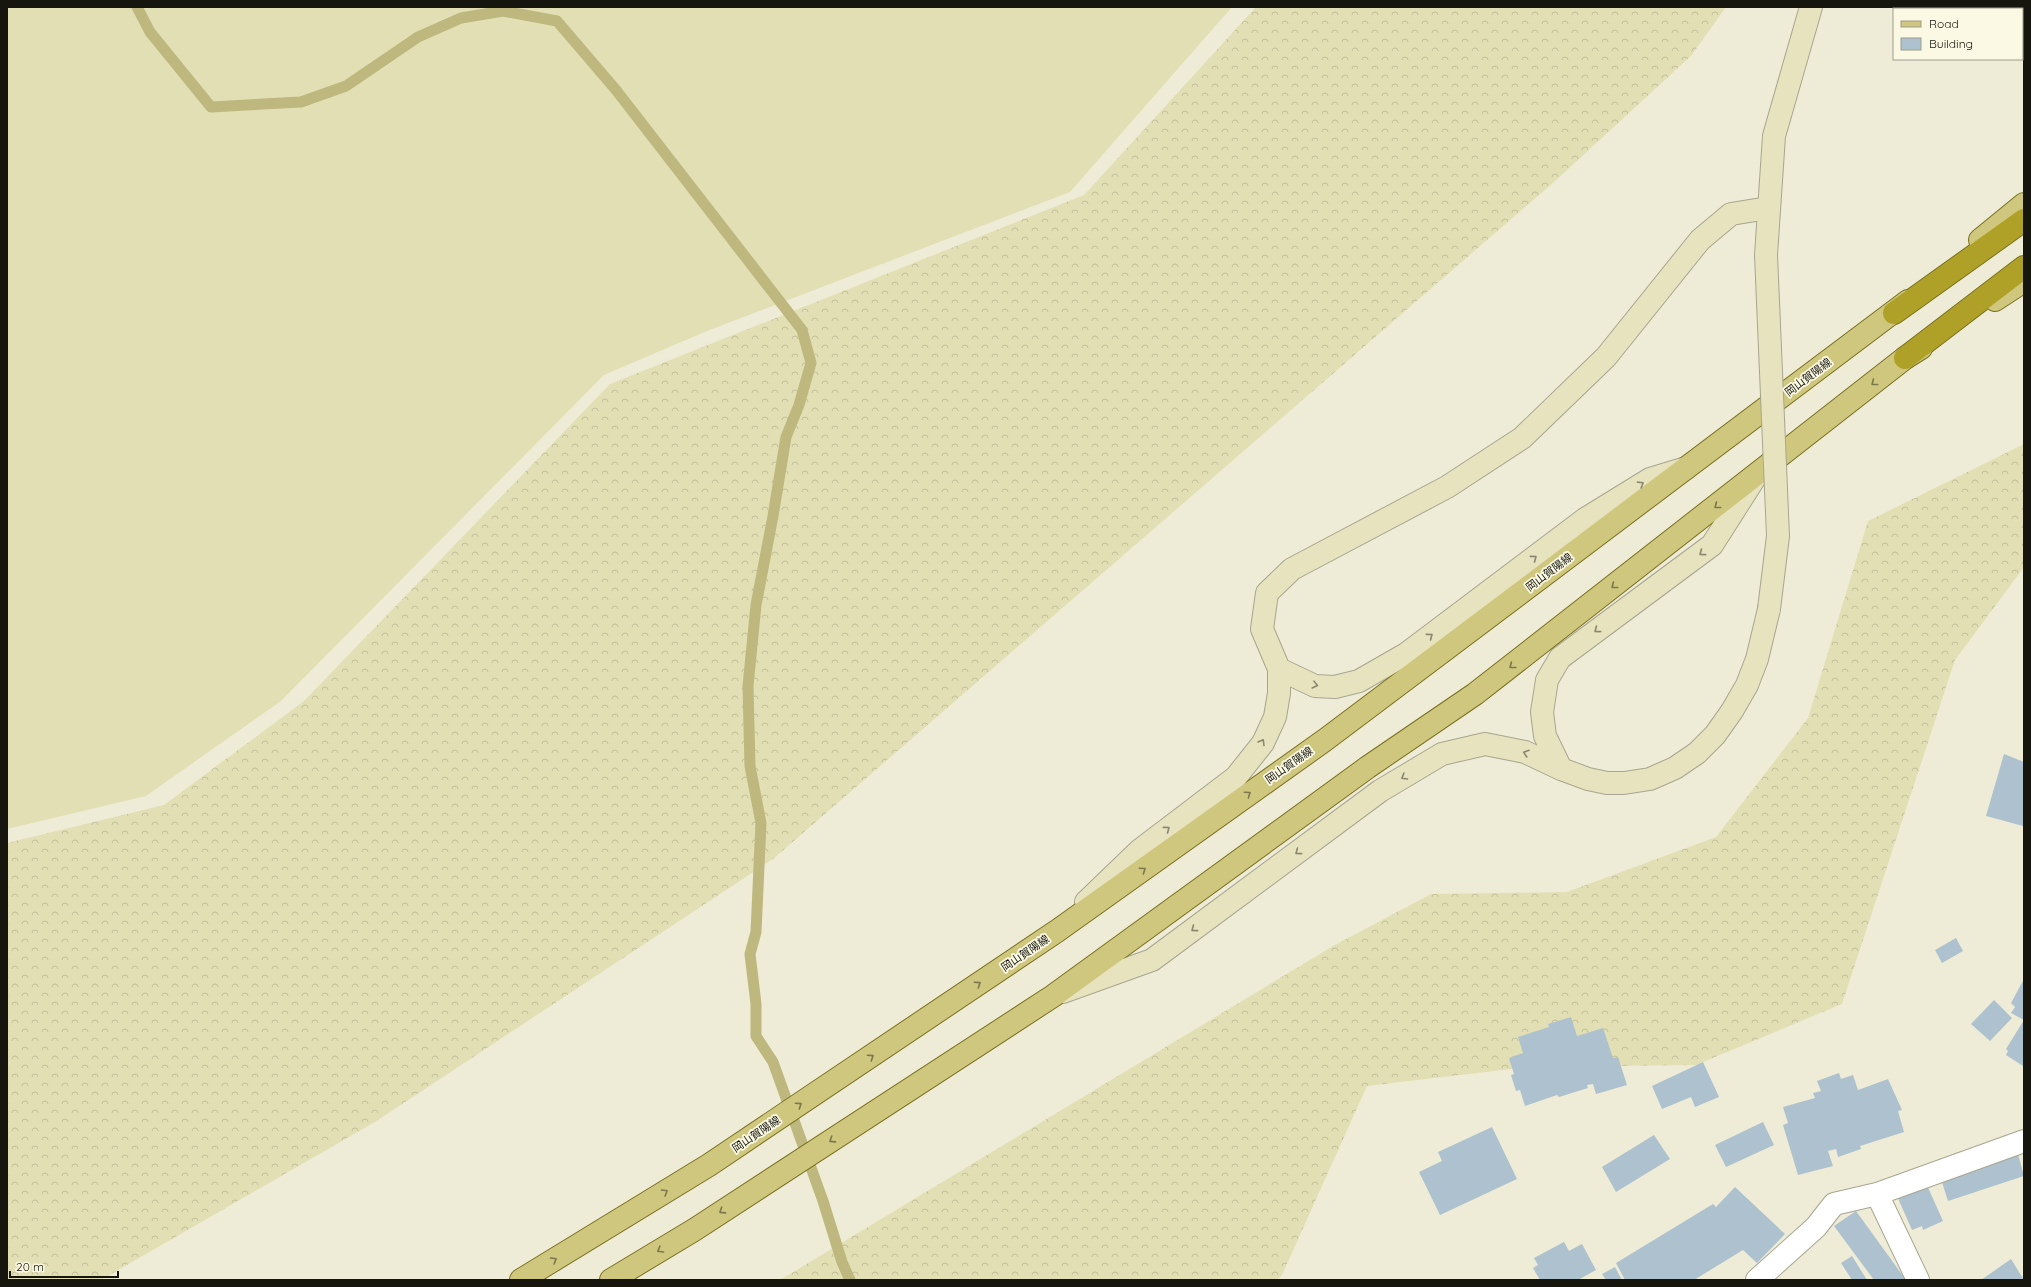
<svg xmlns="http://www.w3.org/2000/svg" width="2031" height="1287" font-family="Quicksand,'Noto Sans JP',sans-serif">
<style>
.grass{fill:#e3dfb5}
.forest{fill:url(#forest-crowns)}
.lines{fill:none;stroke-linecap:round;stroke-linejoin:round}
.stream{stroke:#beb77e;stroke-width:11}
.building{fill:#adc1ce}
.street-casing{stroke:#a7a590;stroke-width:24}
.secondary-casing{stroke:#a7a590;stroke-width:24}
.primary-casing{stroke:#79701f;stroke-width:24}
.highway-casing{stroke:#79701f;stroke-width:24}
.street{stroke:#fff;stroke-width:22}
.secondary{stroke:#e7e3be;stroke-width:22}
.primary{stroke:#cfc77e;stroke-width:22}
.highway{stroke:#afa128;stroke-width:22}
.secondary-bridge-casing{stroke:#a7a590;stroke-width:24;stroke-linecap:butt}
.secondary-bridge{stroke:#e7e3be;stroke-width:22}
.oneway{stroke:#7c774c}
.oneway2{stroke:#89876f}
.labels{text-anchor:middle;stroke-width:3.5;stroke-linejoin:round;paint-order:stroke}
.street-label{font-size:11px;fill:#16160e;stroke:#fbf9e3}
</style>
<defs>
<pattern id="forest-crowns" width="20" height="18" patternUnits="userSpaceOnUse"><rect width="20" height="18" fill="#e3dfb5"/><path d="M2 6a3 3 0 1 1 6 0M12 15a3 3 0 1 1 6 0" fill="none" stroke="#c2bf9a"/></pattern>
</defs>
<rect width="100%" height="100%" fill="#eeecd6"/>
<path class="grass" d="M 7,7 L 1232,7 L 1070,192 L 707,331 L 604,375 L 281,701 L 146,796 L 7,829 Z"/>
<path class="forest" d="M 1256,7 L 1726,7 L 1691,56 L 1554,182 L 773,859 L 375,1122 L 101,1280 L 7,1280 L 7,843 L 164,805 L 304,701 L 610,384 L 1084,195 Z
M 2024,444 L 2024,567 L 1955,660 L 1842,1004 L 1696,1065 L 1529,1067 L 1367,1086 L 1282,1275 L 1277,1280 L 780,1280 L 1333,946 L 1431,894 L 1567,892 L 1716,837 L 1808,718 L 1868,521 Z"/>
<g class="lines">
<path class="stream" d="M 137,7 L 150,32 L 211,107 L 301,102 L 346,86 L 418,37 L 461,18 L 503,11 L 557,21 L 616,90 L 802,330 L 811,363 L 799,405 L 786,437 L 773,516 L 756,605 L 748,686 L 750,766 L 761,823 L 756,932 L 750,954 L 756,1004 L 756,1036 L 773,1062 L 823,1201 L 842,1262 L 850,1280"/>
</g>
<path class="building" d="M 2004,754 L 2024,762 L 2023,826 L 1986,816 Z
M 1956,938 L 1963,951 L 1942,963 L 1935,950 Z
M 2024,979 L 2024,1064 L 2023,1066 L 2006,1055 L 2008,1051 L 2006,1049 L 2024,1020 L 2011,1013 L 2015,1007 L 2011,1003 Z
M 1994,1000 L 2012,1018 L 1990,1041 L 1971,1024 Z
M 1571,1017 L 1577,1036 L 1603,1028 L 1613,1058 L 1618,1057 L 1627,1085 L 1596,1094 L 1593,1084 L 1587,1085 L 1588,1088 L 1559,1097 L 1557,1095 L 1525,1106 L 1520,1090 L 1516,1091 L 1511,1075 L 1514,1074 L 1509,1058 L 1523,1053 L 1518,1037 L 1549,1027 L 1548,1024 Z
M 1703,1062 L 1719,1097 L 1695,1107 L 1691,1097 L 1662,1109 L 1652,1086 Z
M 1839,1073 L 1841,1079 L 1853,1075 L 1858,1090 L 1888,1079 L 1902,1110 L 1898,1111 L 1904,1132 L 1860,1146 L 1861,1149 L 1838,1157 L 1836,1149 L 1828,1151 L 1833,1166 L 1798,1175 L 1783,1125 L 1788,1123 L 1783,1107 L 1815,1098 L 1813,1093 L 1821,1091 L 1817,1081 Z
M 1763,1122 L 1774,1145 L 1726,1167 L 1715,1145 Z
M 1492,1127 L 1517,1179 L 1440,1215 L 1419,1172 L 1442,1161 L 1438,1152 Z
M 1654,1135 L 1670,1159 L 1616,1192 L 1602,1167 Z
M 2018,1154 L 2024,1176 L 1948,1201 L 1941,1179 Z
M 1926,1183 L 1943,1221 L 1923,1230 L 1922,1226 L 1912,1230 L 1897,1196 Z
M 1735,1187 L 1785,1234 L 1757,1263 L 1743,1250 L 1694,1280 L 1625,1280 L 1616,1263 L 1713,1204 L 1716,1207 Z
M 1856,1211 L 1906,1280 L 1874,1280 L 1834,1226 Z
M 1564,1242 L 1569,1251 L 1582,1244 L 1596,1270 L 1578,1280 L 1540,1280 L 1533,1268 L 1538,1265 L 1534,1258 Z
M 1852,1256 L 1867,1280 L 1852,1280 L 1841,1263 Z
M 2011,1259 L 2024,1280 L 1981,1280 Z
M 1615,1267 L 1622,1280 L 1606,1280 L 1602,1274 Z"/>
<g class="lines">
<defs>
<path id="street" d="M 1877,1194 L 1918,1280
M 1757,1280 L 1816,1227 L 1834,1204 L 1877,1194 L 2024,1141"/>
<path id="secondary" d="M 1766,255 L 1774,136 L 1811,7
M 1279,669 L 1315,686 L 1335,687 L 1359,681 L 1406,654 L 1585,519 L 1650,479 L 1686,468
M 1561,769 L 1545,736 L 1542,712 L 1547,680 L 1560,658 L 1712,545 L 1756,476
M 1086,902 L 1140,850 L 1236,777 L 1263,743 L 1275,717 L 1279,693 L 1279,669 L 1262,629 L 1267,593 L 1292,569 L 1447,487 L 1522,438 L 1606,357 L 1700,240 L 1731,214 L 1768,208
M 1063,992 L 1152,960 L 1380,791 L 1442,754 L 1485,744 L 1525,752 L 1561,769 L 1588,779 L 1607,783 L 1624,783 L 1650,779 L 1675,768 L 1697,753 L 1715,735 L 1732,711 L 1747,685 L 1757,659 L 1769,609"/>
<path id="primary" d="M 1980,240 L 2024,204
M 1995,300 L 2024,281
M 521,1280 L 709,1165 L 1057,931 L 1325,740 L 1908,301
M 611,1280 L 694,1230 L 1053,996 L 1368,767 L 1475,694 L 1905,358 L 1921,348"/>
<path id="highway" d="M 1894,313 L 2024,220
M 1905,358 L 2024,267"/>
</defs>
<use href="#street" class="street-casing"/>
<use href="#secondary" class="secondary-casing"/>
<use href="#primary" class="primary-casing"/>
<use href="#highway" class="highway-casing"/>
<use href="#street" class="street"/>
<use href="#secondary" class="secondary"/>
<use href="#primary" class="primary"/>
<use href="#highway" class="highway"/>
<defs>
<path id="secondary-bridge" d="M 1766,255 L 1778,536 L 1769,609"/>
</defs>
<use href="#secondary-bridge" class="secondary-bridge-casing"/>
<use href="#secondary-bridge" class="secondary-bridge"/>
</g>
<defs><path id="oneway-chevron" d="M-2-3.5L2.5 0L-2 3.5" fill="none" stroke-width="1.6" stroke-linecap="round" stroke-linejoin="round"/></defs>
<g class="oneway">
<use href="#oneway-chevron" transform="translate(1874 383) rotate(142)"/>
<use href="#oneway-chevron" transform="translate(1717 506) rotate(142)"/>
<use href="#oneway-chevron" transform="translate(1614 586) rotate(142)"/>
<use href="#oneway-chevron" transform="translate(1512 666) rotate(142)"/>
<use href="#oneway-chevron" transform="translate(1248 794) rotate(-35)"/>
<use href="#oneway-chevron" transform="translate(1143 870) rotate(-35)"/>
<use href="#oneway-chevron" transform="translate(978 984) rotate(-34)"/>
<use href="#oneway-chevron" transform="translate(871 1057) rotate(-34)"/>
<use href="#oneway-chevron" transform="translate(799 1105) rotate(-34)"/>
<use href="#oneway-chevron" transform="translate(832 1140) rotate(147)"/>
<use href="#oneway-chevron" transform="translate(665 1192) rotate(-31)"/>
<use href="#oneway-chevron" transform="translate(722 1211) rotate(147)"/>
<use href="#oneway-chevron" transform="translate(660 1250) rotate(149)"/>
<use href="#oneway-chevron" transform="translate(554 1260) rotate(-31)"/>
</g>
<g class="oneway2">
<use href="#oneway-chevron" transform="translate(1641 484) rotate(-32)"/>
<use href="#oneway-chevron" transform="translate(1702 553) rotate(143)"/>
<use href="#oneway-chevron" transform="translate(1534 558) rotate(-37)"/>
<use href="#oneway-chevron" transform="translate(1597 630) rotate(143)"/>
<use href="#oneway-chevron" transform="translate(1430 636) rotate(-37)"/>
<use href="#oneway-chevron" transform="translate(1315 685) rotate(14)"/>
<use href="#oneway-chevron" transform="translate(1262 742) rotate(-59)"/>
<use href="#oneway-chevron" transform="translate(1526 753) rotate(-161)"/>
<use href="#oneway-chevron" transform="translate(1404 777) rotate(149)"/>
<use href="#oneway-chevron" transform="translate(1167 829) rotate(-37)"/>
<use href="#oneway-chevron" transform="translate(1298 852) rotate(143)"/>
<use href="#oneway-chevron" transform="translate(1194 929) rotate(143)"/>
</g>
<g class="labels">
<g class="street-label">
<text transform="translate(1808 377) rotate(-37)" y="4">岡山賀陽線</text>
<text transform="translate(1549 572) rotate(-37)" y="4">岡山賀陽線</text>
<text transform="translate(1289 765) rotate(-35)" y="4">岡山賀陽線</text>
<text transform="translate(1025 953) rotate(-34)" y="4">岡山賀陽線</text>
<text transform="translate(756 1134) rotate(-34)" y="4">岡山賀陽線</text>
</g>
</g>
<rect width="2031" height="1287" fill="none" stroke="#16160e" stroke-width="16"/>
<rect x="1893" y="8" width="130" height="52" fill="#fbf9e3" stroke="#9f9e8e"/>
<rect x="1901" y="21" width="20" height="6" fill="#cfc77e" stroke="#9f9e8e"/>
<text x="1929" y="28" font-size="12" fill="#16160e">Road</text>
<rect x="1901" y="38" width="20" height="12" fill="#adc1ce" stroke="#9f9e8e"/>
<text x="1929" y="48" font-size="12" fill="#16160e">Building</text>
<path d="M10 1271v6h108v-6" fill="none" stroke="#16160e" stroke-width="2"/>
<text x="16" y="1271" font-size="12" fill="#16160e" stroke="#fbf9e3" stroke-width="3" paint-order="stroke">20 m</text>
</svg>
